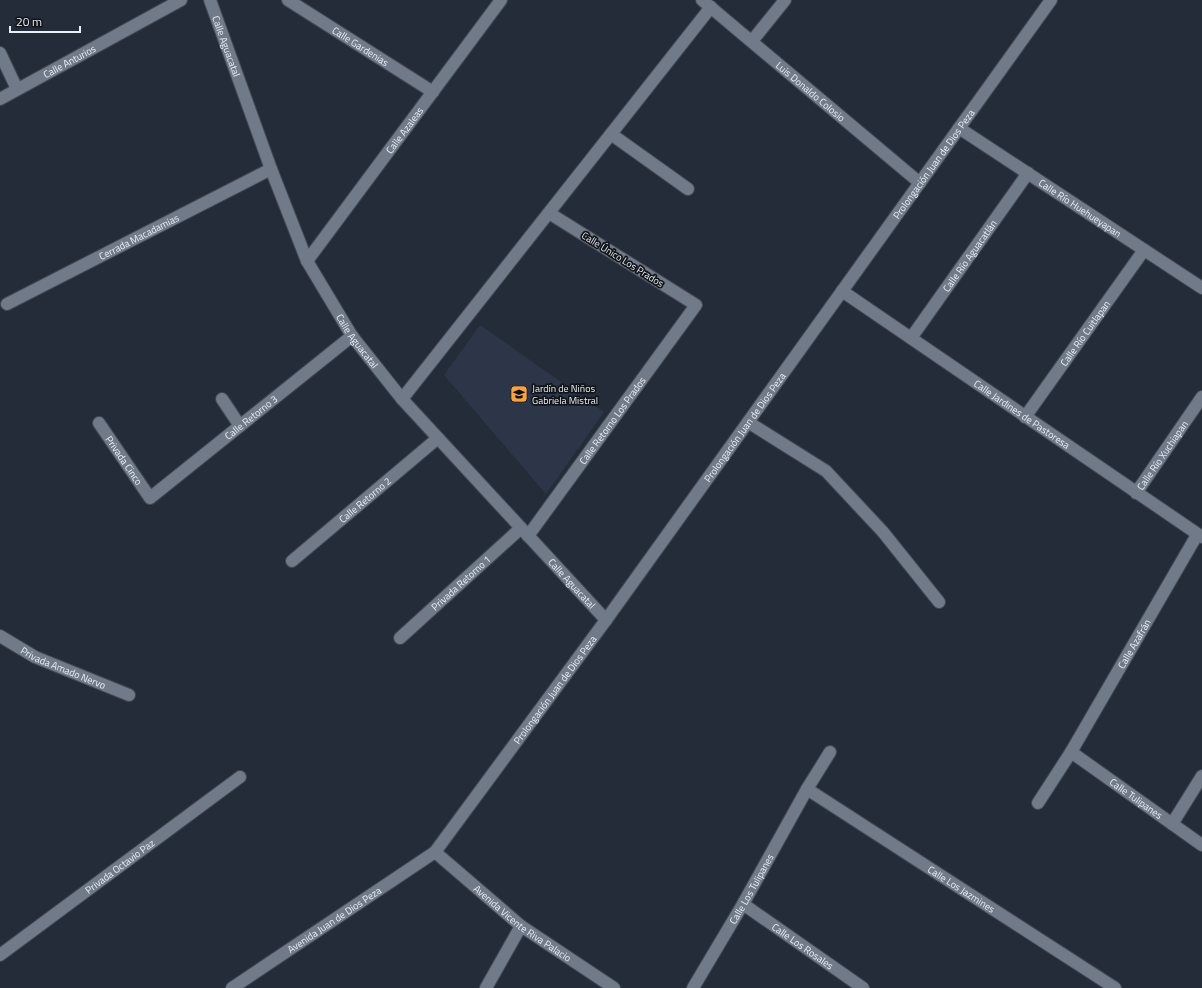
<svg xmlns="http://www.w3.org/2000/svg" width="1202" height="988" font-family="'Titillium Web',sans-serif">
<style>
.built{fill:#2c3648}
.lines{fill:none;stroke-linecap:round;stroke-linejoin:round}
.minor-casing{stroke:#434954;stroke-width:14}
.minor{stroke:#717a89;stroke-width:12}
.labels{text-anchor:middle;stroke-width:3.5;stroke-linejoin:round;paint-order:stroke}
.street-label{font-size:10px;fill:#eaeff7;stroke:#11151a}
.poi-label{font-size:10px;fill:#eaeff7;stroke:#11151a;text-anchor:start}
</style>
<rect width="100%" height="100%" fill="#252c39"/>
<path class="built" d="M 480,325 L 604,412 L 546,494 L 444,375 Z"/>
<g class="lines">
<defs>
<g id="minor">
<path id="s1" d="M 210,0 L 271,169 L 307,261 L 352,336 L 402,399 L 606,620"/>
<path id="s2" d="M 288,0 L 433,92"/>
<path id="s3" d="M 702,0 L 920,183"/>
<path d="M 752,41 L 785,0"/>
<path d="M 0,53 L 17,89"/>
<path id="s4" d="M 0,99 L 181,0"/>
<path id="s5" d="M 959,128 L 1202,288"/>
<path d="M 611,134 L 688,189"/>
<path id="s6" d="M 307,261 L 501,0"/>
<path id="s7" d="M 842,291 L 1202,537"/>
<path id="s8" d="M 7,304 L 271,169"/>
<path id="s9" d="M 911,338 L 1028,173"/>
<path d="M 222,399 L 240,426"/>
<path d="M 402,399 L 711,7"/>
<path id="s10" d="M 1025,417 L 1144,250"/>
<path d="M 748,422 L 826,471 L 883,532 L 939,602"/>
<path id="s11" d="M 99,423 L 150,498 L 352,336"/>
<path id="s12" d="M 1136,493 L 1202,397"/>
<path id="s13" d="M 528,536 L 696,305 L 549,213"/>
<path id="s14" d="M 292,561 L 438,438"/>
<path id="s15" d="M 0,636 L 35,657 L 129,695"/>
<path id="s16" d="M 400,638 L 521,528"/>
<path id="s17" d="M 1071,752 L 1202,845"/>
<path id="s18" d="M 807,789 L 1115,988"/>
<path id="s19" d="M 1038,803 L 1071,752 L 1197,535"/>
<path d="M 1172,824 L 1202,776"/>
<path id="s20" d="M 435,852 L 521,926 L 614,988"/>
<path id="s21" d="M 743,904 L 863,988"/>
<path id="s22" d="M 0,955 L 240,777"/>
<path id="s23" d="M 232,988 L 435,852 L 606,620 L 1051,0"/>
<path d="M 486,988 L 521,926"/>
<path id="s24" d="M 693,988 L 743,904 L 807,789 L 830,752"/>
</g>
</defs>
<use href="#minor" class="minor-casing"/>
<use href="#minor" class="minor"/>
</g>
<defs>
<symbol id="school-square" viewBox="-11 -11 22 22"><rect x="-9" y="-9" width="18" height="18" rx="4" fill="#f5a346" stroke="#11151a"/><path d="M0-5L7-2L0 1L-7-2ZM-4 1L0 2.5L4 1V4Q0 6-4 4Z" fill="#111"/></symbol>
</defs>
<g fill-rule="evenodd">
<use href="#school-square" x="509" y="384" width="20" height="20"/>
</g>
<g class="labels">
<g class="street-label">
<text dy="4" stroke="none"><textPath href="#s1" startOffset="49">Calle Aguacatal</textPath></text>
<text dy="4" stroke="none"><textPath href="#s2" startOffset="86">Calle Gardenias</textPath></text>
<text dy="4" stroke="none"><textPath href="#s4" startOffset="79">Calle Anturios</textPath></text>
<text dy="4" stroke="none"><textPath href="#s3" startOffset="142">Luis Donaldo Colosio</textPath></text>
<text dy="4" stroke="none"><textPath href="#s6" startOffset="163">Calle Azaleas</textPath></text>
<text dy="4" stroke="none"><textPath href="#s23" startOffset="1094">Prolongación Juan de Dios Peza</textPath></text>
<text dy="4" stroke="none"><textPath href="#s5" startOffset="145">Calle Río Huehueyapan</textPath></text>
<text dy="4" stroke="none"><textPath href="#s8" startOffset="148">Cerrada Macadamias</textPath></text>
<text dy="4" stroke="none"><textPath href="#s9" startOffset="101">Calle Río Aguacatlán</textPath></text>
<text transform="translate(623 259) rotate(32)" y="4">Calle Único Los Prados</text>
<text dy="4" stroke="none"><textPath href="#s10" startOffset="103">Calle Río Cuitlapan</textPath></text>
<text dy="4" stroke="none"><textPath href="#s1" startOffset="373">Calle Aguacatal</textPath></text>
<text dy="4" stroke="none"><textPath href="#s7" startOffset="218">Calle Jardines de Pastoresa</textPath></text>
<text dy="4" stroke="none"><textPath href="#s11" startOffset="220">Calle Retorno 3</textPath></text>
<text dy="4" stroke="none"><textPath href="#s13" startOffset="143">Calle Retorno Los Prados</textPath></text>
<text dy="4" stroke="none"><textPath href="#s23" startOffset="770">Prolongación Juan de Dios Peza</textPath></text>
<text dy="4" stroke="none"><textPath href="#s12" startOffset="46">Calle Río Xuchiapan</textPath></text>
<text dy="4" stroke="none"><textPath href="#s11" startOffset="45">Privada Cinco</textPath></text>
<text dy="4" stroke="none"><textPath href="#s14" startOffset="95">Calle Retorno 2</textPath></text>
<text dy="4" stroke="none"><textPath href="#s16" startOffset="82">Privada Retorno 1</textPath></text>
<text dy="4" stroke="none"><textPath href="#s1" startOffset="697">Calle Aguacatal</textPath></text>
<text dy="4" stroke="none"><textPath href="#s19" startOffset="186">Calle Azafrán</textPath></text>
<text dy="4" stroke="none"><textPath href="#s15" startOffset="71">Privada Amado Nervo</textPath></text>
<text dy="4" stroke="none"><textPath href="#s23" startOffset="446">Prolongación Juan de Dios Peza</textPath></text>
<text dy="4" stroke="none"><textPath href="#s17" startOffset="80">Calle Tulipanes</textPath></text>
<text dy="4" stroke="none"><textPath href="#s22" startOffset="149">Privada Octavio Paz</textPath></text>
<text dy="4" stroke="none"><textPath href="#s24" startOffset="115">Calle Los Tulipanes</textPath></text>
<text dy="4" stroke="none"><textPath href="#s18" startOffset="184">Calle Los Jazmines</textPath></text>
<text dy="4" stroke="none"><textPath href="#s23" startOffset="123">Avenida Juan de Dios Peza</textPath></text>
<text dy="4" stroke="none"><textPath href="#s20" startOffset="113">Avenida Vicente Riva Palacio</textPath></text>
<text dy="4" stroke="none"><textPath href="#s21" startOffset="73">Calle Los Rosales</textPath></text>
</g>
<g class="poi-label">
<text x="532" y="392">Jardín de Niños<tspan x="532" dy="12">Gabriela Mistral</tspan></text>
</g>
</g>
<path d="M10 26v6h70v-6" fill="none" stroke="#eaeff7" stroke-width="2"/>
<text x="16" y="26" font-size="12" fill="#eaeff7" stroke="#11151a" stroke-width="3" paint-order="stroke">20 m</text>
</svg>
